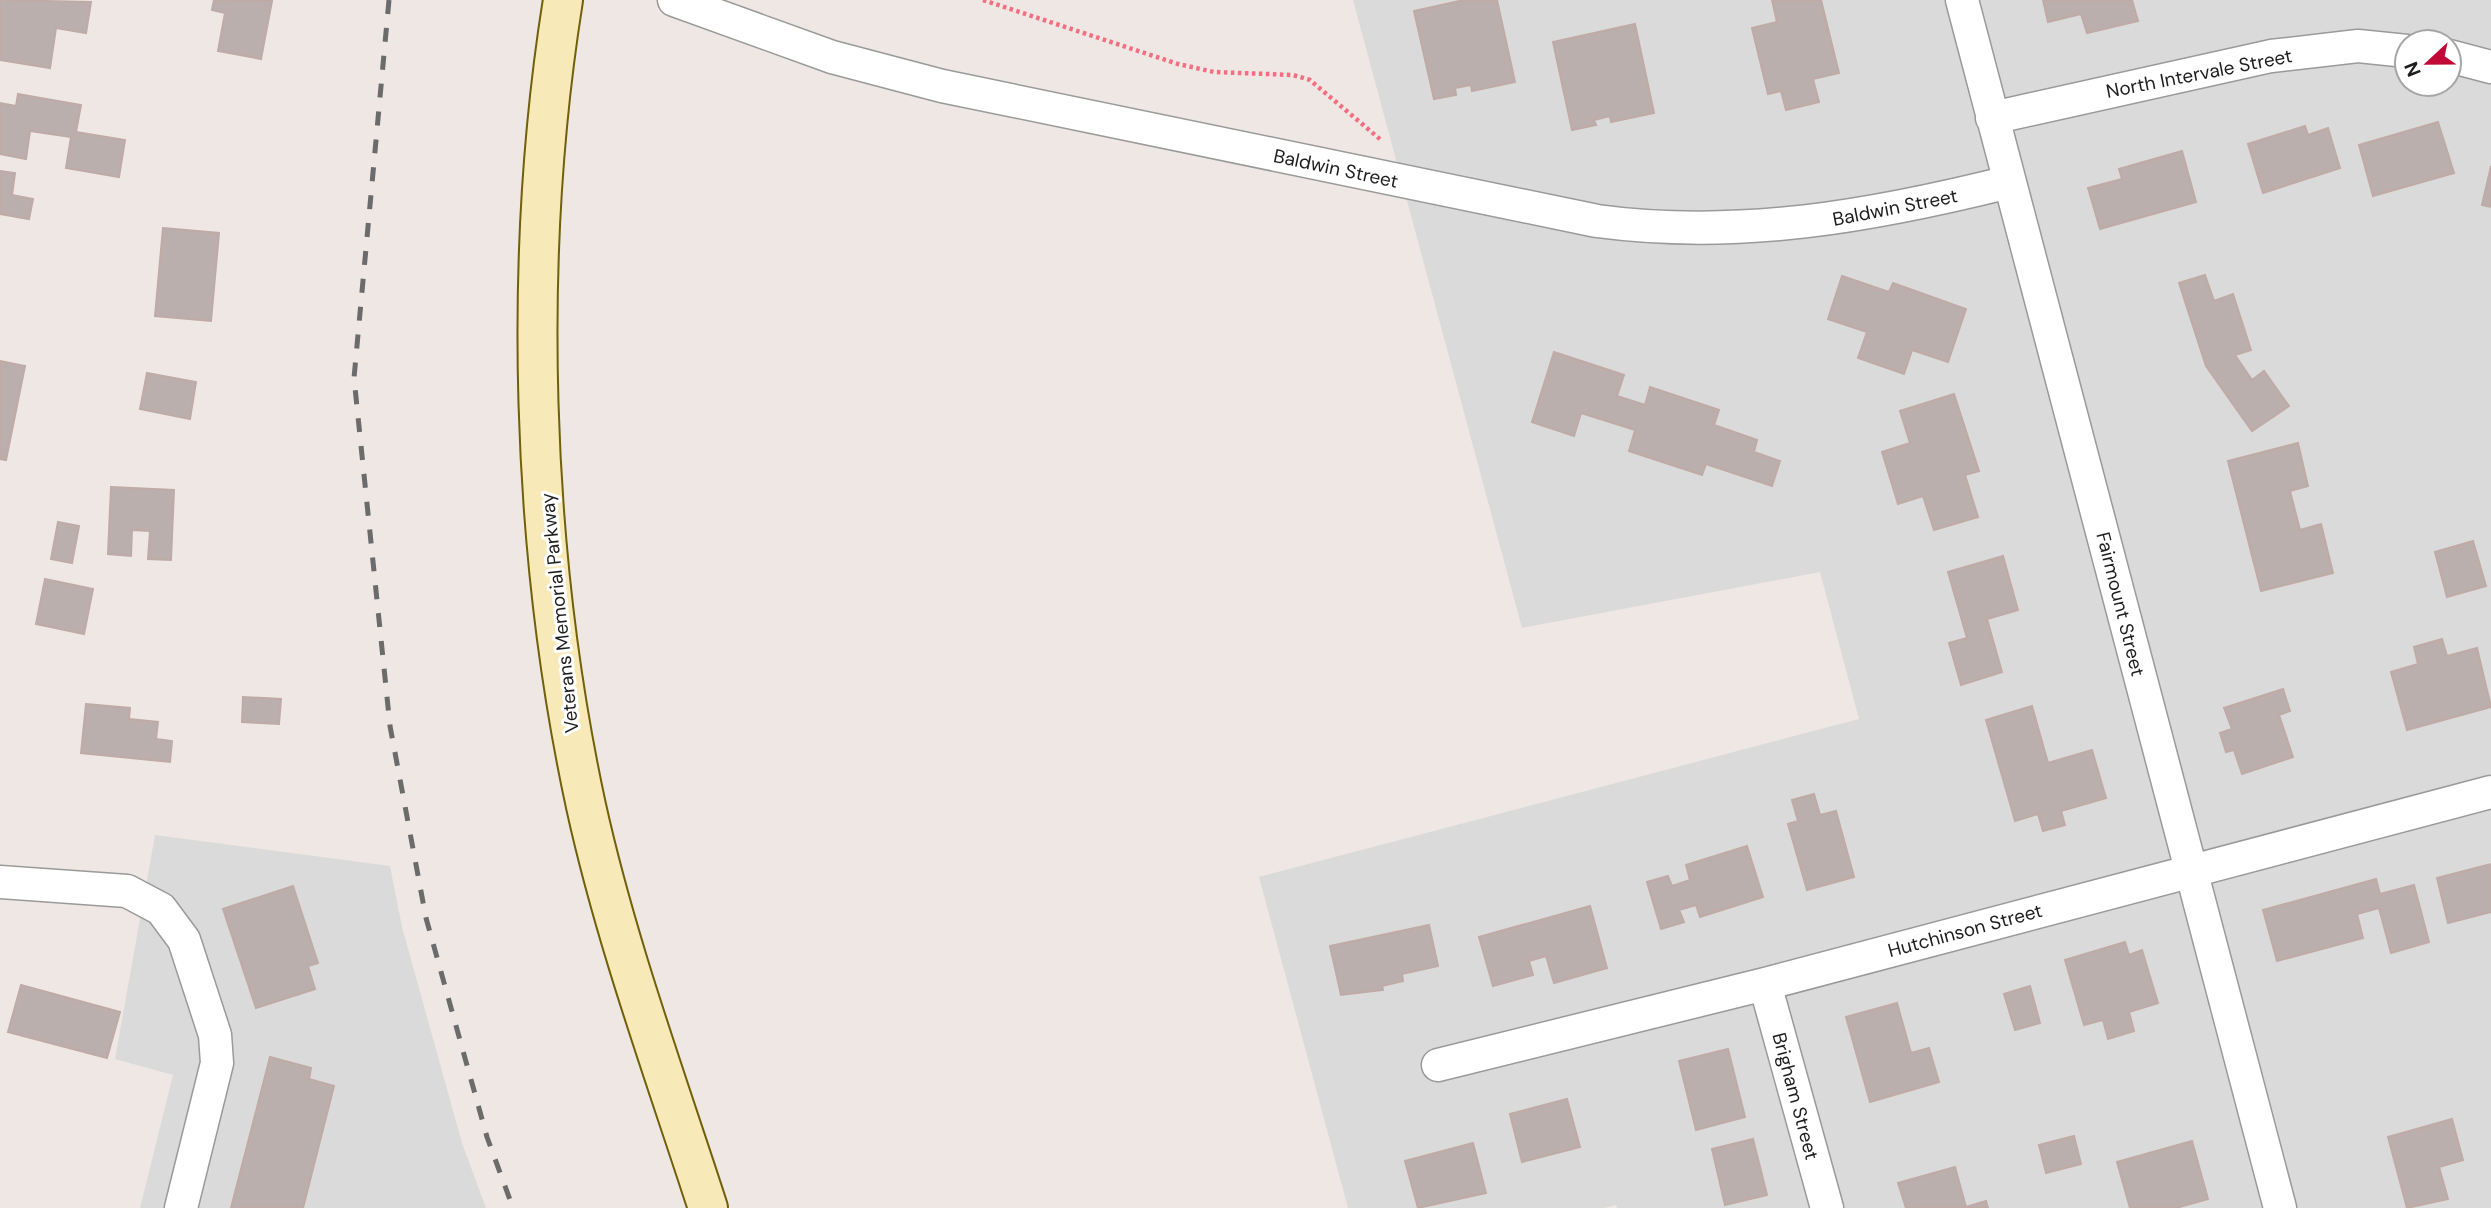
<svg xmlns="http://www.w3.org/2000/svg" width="2491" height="1208" font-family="'DM Sans',sans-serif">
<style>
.residential{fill:#dbdada;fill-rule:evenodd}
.building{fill:#baafad;stroke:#bfaaa6;stroke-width:2}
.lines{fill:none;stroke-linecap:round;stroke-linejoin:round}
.street-casing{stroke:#9a9a9a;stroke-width:35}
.secondary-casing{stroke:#6f6009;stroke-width:42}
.path{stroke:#f46e82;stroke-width:4.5;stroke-dasharray:3.5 3.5;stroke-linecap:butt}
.street{stroke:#fff;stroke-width:32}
.secondary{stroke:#f7eab8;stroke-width:38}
.rail{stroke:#6b6b6b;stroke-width:5;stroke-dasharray:14 14;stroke-linecap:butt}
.labels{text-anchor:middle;stroke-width:6;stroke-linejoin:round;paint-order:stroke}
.street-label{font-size:19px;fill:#1d1d1d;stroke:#fff}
</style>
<rect width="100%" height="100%" fill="#eee7e3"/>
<path class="residential" d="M 1353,0 L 2491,0 L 2491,1208 L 1617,1208 L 1616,1205 L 1604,1208 L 1348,1208 L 1259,877 L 1859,719 L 1820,572 L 1522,628 ZM 2407,42 L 2449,42 L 2449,84 L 2407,84 Z
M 155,835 L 390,866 L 402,927 L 462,1143 L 486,1208 L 140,1208 L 173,1075 L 115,1059 Z"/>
<path class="building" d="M 0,0 L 91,2 L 86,33 L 56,28 L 50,68 L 0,60 Z
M 214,0 L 272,1 L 261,59 L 218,51 L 225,13 L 212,10 Z
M 1464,0 L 1497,0 L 1515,82 L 1472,91 L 1471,85 L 1455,88 L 1456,95 L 1434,99 L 1414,11 Z
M 1772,0 L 1821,0 L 1839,73 L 1813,79 L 1819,102 L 1786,110 L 1781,91 L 1768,94 L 1752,28 L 1777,22 Z
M 2043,0 L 2132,0 L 2138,21 L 2087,33 L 2081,14 L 2048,22 Z
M 1635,24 L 1654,113 L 1611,122 L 1610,116 L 1594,120 L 1596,125 L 1572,130 L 1553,42 Z
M 18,94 L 81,105 L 76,132 L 125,140 L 119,177 L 66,168 L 71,137 L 30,131 L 26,159 L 0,154 L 0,103 L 16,106 Z
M 2438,122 L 2454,173 L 2373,196 L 2359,145 Z
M 2305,126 L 2308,135 L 2328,128 L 2340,168 L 2263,193 L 2248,144 Z
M 2182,151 L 2196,202 L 2100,229 L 2088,188 L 2122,179 L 2119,169 Z
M 2491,166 L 2491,207 L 2482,205 Z
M 0,171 L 15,173 L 12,195 L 33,199 L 29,219 L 0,214 Z
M 163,228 L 219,233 L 211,321 L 155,316 Z
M 2205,275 L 2214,301 L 2233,294 L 2251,350 L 2235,355 L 2252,380 L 2264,371 L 2289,406 L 2252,431 L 2206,366 L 2179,283 Z
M 1842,276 L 1889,292 L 1893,283 L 1966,309 L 1948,362 L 1912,350 L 1904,374 L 1858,358 L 1867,332 L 1828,319 Z
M 1554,352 L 1624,375 L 1617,396 L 1645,405 L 1650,387 L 1719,410 L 1714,425 L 1757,440 L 1754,452 L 1780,461 L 1772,486 L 1706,464 L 1702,475 L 1629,451 L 1635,430 L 1581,413 L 1574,436 L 1532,422 Z
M 0,361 L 25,366 L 6,460 L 0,459 Z
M 147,373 L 196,382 L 190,419 L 140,409 Z
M 1954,394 L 1979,471 L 1965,475 L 1978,517 L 1934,530 L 1923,496 L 1898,504 L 1882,452 L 1910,443 L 1900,411 Z
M 2298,443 L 2308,486 L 2290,491 L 2300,530 L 2321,524 L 2333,573 L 2261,591 L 2228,461 Z
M 111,487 L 174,490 L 171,560 L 148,559 L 150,531 L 132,530 L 131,556 L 108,554 Z
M 58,522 L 79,526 L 72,563 L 51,559 Z
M 2473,541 L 2486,586 L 2447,597 L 2435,552 Z
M 2003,556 L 2018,610 L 1987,619 L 2002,672 L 1961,685 L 1949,643 L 1967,638 L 1948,572 Z
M 45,579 L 93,589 L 84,634 L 36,624 Z
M 2442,639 L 2447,656 L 2477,648 L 2491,707 L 2407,730 L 2391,672 L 2418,664 L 2414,647 Z
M 2283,689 L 2290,711 L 2279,715 L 2293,757 L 2242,774 L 2234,750 L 2226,752 L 2220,733 L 2232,729 L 2224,708 Z
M 243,697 L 281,699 L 279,724 L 242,722 Z
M 86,704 L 130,708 L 129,719 L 158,722 L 156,739 L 172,741 L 170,762 L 81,753 Z
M 2032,706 L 2048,763 L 2092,750 L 2106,798 L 2061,811 L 2065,825 L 2043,831 L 2038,814 L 2015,821 L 1986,720 Z
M 1814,794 L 1820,815 L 1836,811 L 1854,877 L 1807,890 L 1788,824 L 1798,821 L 1792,800 Z
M 1747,846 L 1763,897 L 1700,917 L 1696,905 L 1679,910 L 1684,922 L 1661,929 L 1647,882 L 1668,876 L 1672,886 L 1690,880 L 1686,865 Z
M 2491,864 L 2491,912 L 2448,923 L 2437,878 Z
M 2376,879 L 2380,894 L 2414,885 L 2429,942 L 2391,953 L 2379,908 L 2357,914 L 2363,938 L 2277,961 L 2263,910 Z
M 293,886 L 318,963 L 308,966 L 315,989 L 256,1008 L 223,909 Z
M 1590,906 L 1607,968 L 1554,983 L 1546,956 L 1529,961 L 1533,975 L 1493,986 L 1479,937 Z
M 1429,925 L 1438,966 L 1402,974 L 1403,981 L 1382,986 L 1383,990 L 1341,995 L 1330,946 Z
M 2125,942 L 2129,955 L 2142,950 L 2158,1003 L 2129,1012 L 2134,1031 L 2108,1039 L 2103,1020 L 2084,1025 L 2065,960 Z
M 21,985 L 120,1012 L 107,1058 L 8,1032 Z
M 2030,986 L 2040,1023 L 2015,1030 L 2004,994 Z
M 1897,1003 L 1911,1053 L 1929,1048 L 1939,1082 L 1870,1102 L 1846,1017 Z
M 1728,1049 L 1745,1117 L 1696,1130 L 1679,1061 Z
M 270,1057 L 311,1068 L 309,1079 L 334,1086 L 303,1208 L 231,1208 Z
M 1567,1099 L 1580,1147 L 1522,1162 L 1510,1114 Z
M 2452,1119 L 2463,1160 L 2439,1167 L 2448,1199 L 2407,1208 L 2388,1137 Z
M 2074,1136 L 2081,1164 L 2046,1173 L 2039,1145 Z
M 1753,1139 L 1767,1195 L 1725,1205 L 1712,1149 Z
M 2192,1141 L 2208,1199 L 2176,1208 L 2130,1208 L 2117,1162 Z
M 1473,1143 L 1486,1193 L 1418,1208 L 1405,1161 Z
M 1955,1167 L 1966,1207 L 1986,1201 L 1988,1208 L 1906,1208 L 1898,1183 Z"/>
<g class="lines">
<defs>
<path id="street" d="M 674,0 L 832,57 L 942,86 L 1597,221 C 1738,240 1873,216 2009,182
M 1962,0 L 2280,1208
M 2449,56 L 2491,67
M 1992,118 L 2271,56 L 2358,46 L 2407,51
M 0,882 L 127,891 L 161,909 L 184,940 L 215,1035 L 217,1063 L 181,1208
M 1765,984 L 1827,1208
M 1438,1065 L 1765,984 L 2491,792"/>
<path id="secondary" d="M 563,0 C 522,256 531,552 586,806 C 616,942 665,1075 708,1208"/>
</defs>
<use href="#street" class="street-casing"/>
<use href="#secondary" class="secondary-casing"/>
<path class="path" d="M 983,0 L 1178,64 L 1214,72 L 1293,75 L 1310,80 L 1381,140"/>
<use href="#street" class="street"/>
<use href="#secondary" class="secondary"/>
<path class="rail" d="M 389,0 L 354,378 L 390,726 L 426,918 L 487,1137 L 513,1208"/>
</g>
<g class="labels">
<g class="street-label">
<text transform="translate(2199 73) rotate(-11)" y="7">North Intervale Street</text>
<text transform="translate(1336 168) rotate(12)" y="7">Baldwin Street</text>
<text transform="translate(1895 207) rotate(-11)" y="7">Baldwin Street</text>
<text transform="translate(2121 604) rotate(76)" y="7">Fairmount Street</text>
<text transform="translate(559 613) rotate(-96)" y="7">Veterans Memorial Parkway</text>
<text transform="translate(1965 930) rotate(-15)" y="7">Hutchinson Street</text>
<text transform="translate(1796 1096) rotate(75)" y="7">Brigham Street</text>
</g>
</g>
<g transform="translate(2428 63) rotate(248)"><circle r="33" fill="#ffffff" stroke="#a5a5a5" stroke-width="2"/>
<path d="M0-5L12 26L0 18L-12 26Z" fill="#c20837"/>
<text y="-10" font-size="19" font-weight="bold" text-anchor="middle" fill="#1d1d1d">N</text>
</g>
</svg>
